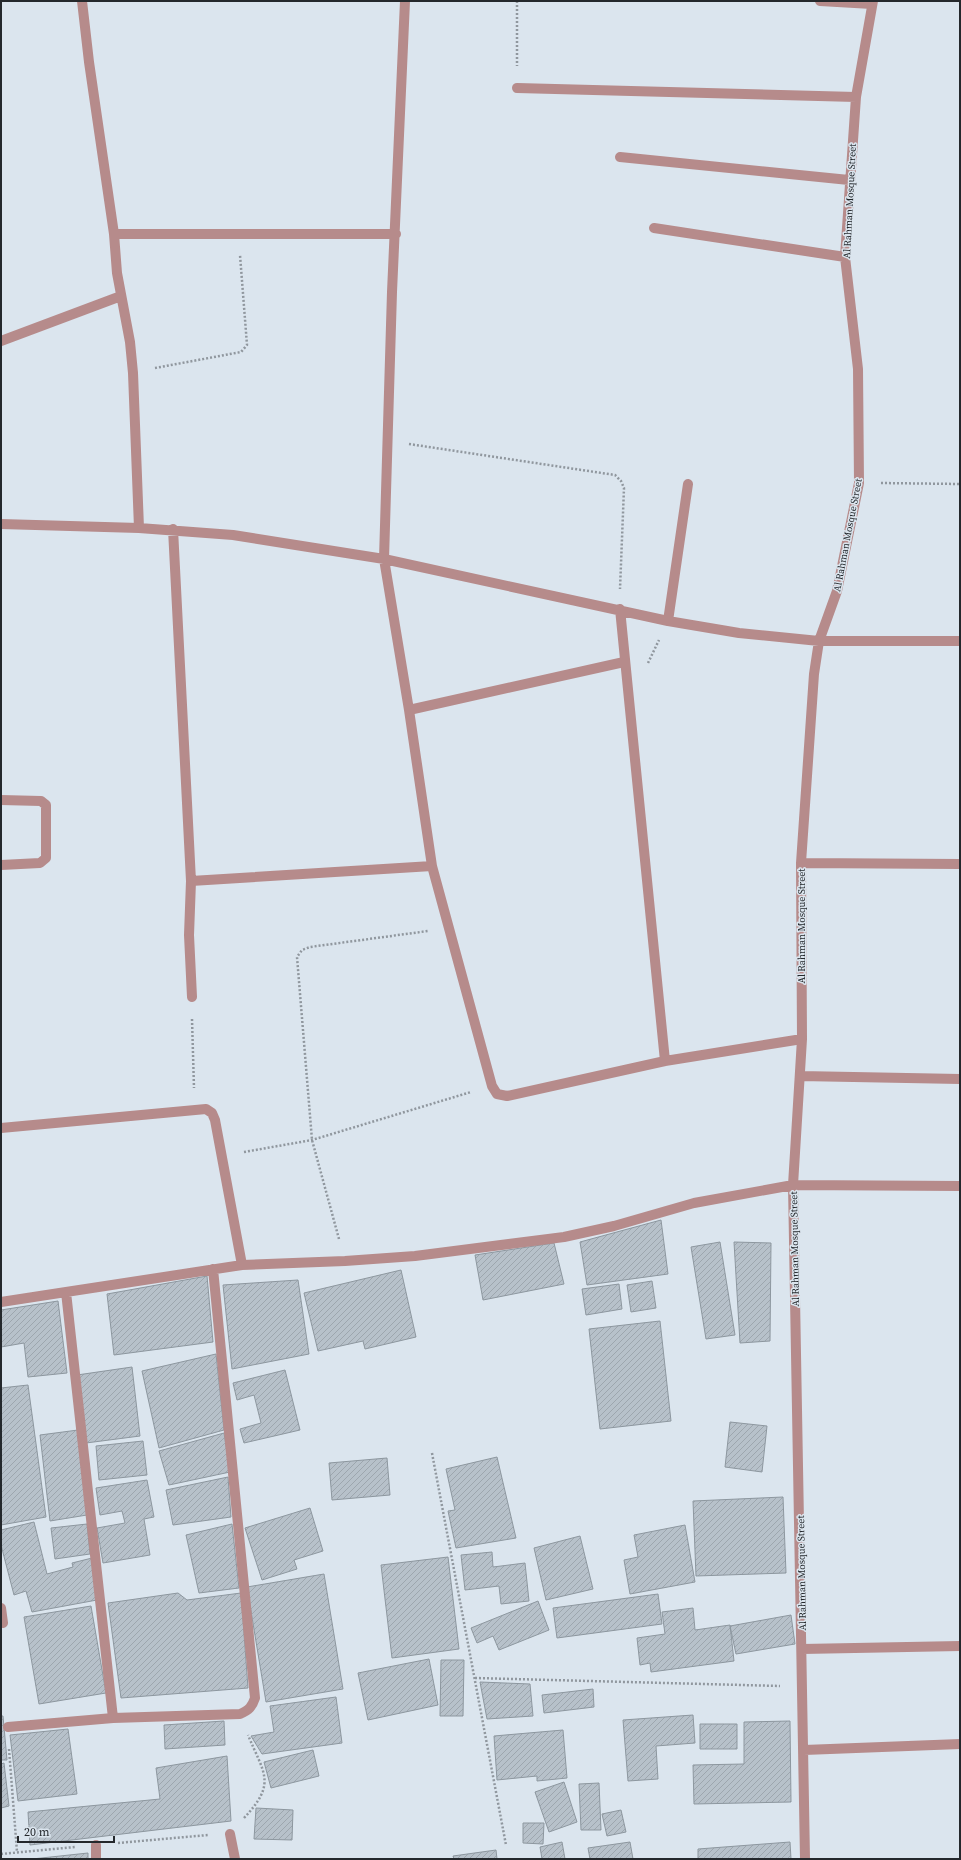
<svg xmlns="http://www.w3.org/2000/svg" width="961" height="1860" font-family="'Source Serif 4',serif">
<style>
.building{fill:url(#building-hatch);stroke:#8d979f}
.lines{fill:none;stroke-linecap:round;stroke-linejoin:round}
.path{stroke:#90979e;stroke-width:2.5;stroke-dasharray:2 2;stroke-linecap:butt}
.minor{stroke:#b68b8b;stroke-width:10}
.labels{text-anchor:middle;stroke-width:3;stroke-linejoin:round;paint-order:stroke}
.street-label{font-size:10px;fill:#24282c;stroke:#dbe5ee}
</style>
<defs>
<pattern id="building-hatch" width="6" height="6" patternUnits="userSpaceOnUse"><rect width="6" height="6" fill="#b7c1ca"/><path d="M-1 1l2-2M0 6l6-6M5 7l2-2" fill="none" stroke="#9da6ae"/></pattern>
</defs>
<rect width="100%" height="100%" fill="#dbe5ee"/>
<path class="building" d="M 661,1220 L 668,1274 L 587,1285 L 580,1242 Z
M 720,1242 L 735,1335 L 706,1339 L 691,1247 Z
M 734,1242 L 771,1243 L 770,1341 L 740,1343 Z
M 554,1243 L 564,1284 L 483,1300 L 475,1255 Z
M 401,1270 L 416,1337 L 365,1349 L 363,1341 L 318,1351 L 304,1293 Z
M 207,1276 L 213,1342 L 114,1355 L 107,1294 Z
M 298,1280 L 309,1354 L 232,1369 L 223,1285 Z
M 652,1281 L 656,1308 L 631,1312 L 627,1285 Z
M 619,1284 L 622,1309 L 586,1315 L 582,1289 Z
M 58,1301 L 67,1373 L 28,1377 L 24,1343 L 1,1347 L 1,1310 Z
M 660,1321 L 671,1421 L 600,1429 L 589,1329 Z
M 216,1354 L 224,1430 L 159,1448 L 142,1371 Z
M 132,1367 L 140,1436 L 86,1443 L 77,1375 Z
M 285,1370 L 300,1430 L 244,1443 L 240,1429 L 261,1423 L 254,1395 L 237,1400 L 233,1383 Z
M 28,1385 L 46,1517 L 1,1525 L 1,1388 Z
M 730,1422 L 767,1426 L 762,1472 L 725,1467 Z
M 78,1430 L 87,1515 L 50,1521 L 40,1435 Z
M 224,1433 L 230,1472 L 169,1485 L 159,1451 Z
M 143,1441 L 147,1475 L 99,1480 L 96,1446 Z
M 497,1457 L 516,1538 L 456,1548 L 448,1511 L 455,1510 L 446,1469 Z
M 387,1458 L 390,1495 L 332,1500 L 329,1463 Z
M 228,1477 L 231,1517 L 173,1525 L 166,1490 Z
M 147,1480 L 154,1517 L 144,1519 L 150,1555 L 103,1563 L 97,1528 L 125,1523 L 122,1511 L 100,1515 L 96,1488 Z
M 783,1497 L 786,1573 L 696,1576 L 693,1501 Z
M 310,1508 L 323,1551 L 294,1560 L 297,1569 L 262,1580 L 245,1528 Z
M 34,1522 L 47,1574 L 73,1567 L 72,1563 L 92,1558 L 97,1600 L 32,1612 L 26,1591 L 14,1595 L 1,1545 L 1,1530 Z
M 87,1524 L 90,1554 L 55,1559 L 51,1528 Z
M 232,1524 L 239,1588 L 199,1593 L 186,1535 Z
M 685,1525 L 695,1582 L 630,1594 L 624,1560 L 638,1557 L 634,1535 Z
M 580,1536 L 593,1589 L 546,1600 L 534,1548 Z
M 492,1552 L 493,1567 L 525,1563 L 529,1601 L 501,1604 L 499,1586 L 465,1590 L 461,1555 Z
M 448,1557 L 459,1649 L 392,1658 L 381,1565 Z
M 324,1574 L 343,1689 L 266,1702 L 247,1587 Z
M 178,1593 L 187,1600 L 241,1593 L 248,1688 L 121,1698 L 108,1603 Z
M 658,1594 L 662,1624 L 557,1638 L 553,1608 Z
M 538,1601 L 549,1630 L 499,1650 L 493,1636 L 477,1643 L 471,1628 Z
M 91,1606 L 106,1693 L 39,1704 L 24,1617 Z
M 693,1608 L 695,1630 L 730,1625 L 734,1661 L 651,1672 L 650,1663 L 640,1665 L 637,1638 L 665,1634 L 662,1612 Z
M 791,1615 L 795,1644 L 736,1654 L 730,1626 Z
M 429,1659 L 438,1705 L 368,1720 L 358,1673 Z
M 441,1660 L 464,1660 L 463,1716 L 440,1716 Z
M 480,1682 L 530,1684 L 533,1716 L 487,1719 Z
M 593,1689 L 594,1707 L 544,1713 L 542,1695 Z
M 336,1697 L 342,1743 L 262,1754 L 251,1736 L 274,1732 L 270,1706 Z
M 693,1715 L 695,1743 L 656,1746 L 658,1779 L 628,1781 L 623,1720 Z
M 1,1716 L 3,1716 L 7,1760 L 1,1760 Z
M 224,1721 L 225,1745 L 165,1749 L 164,1725 Z
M 790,1721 L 791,1802 L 694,1804 L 693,1765 L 744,1764 L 744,1722 Z
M 700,1724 L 737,1724 L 737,1749 L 700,1749 Z
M 68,1729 L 77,1794 L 18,1801 L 10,1735 Z
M 563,1730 L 567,1778 L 537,1781 L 537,1776 L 497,1780 L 494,1736 Z
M 313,1750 L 319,1776 L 271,1788 L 264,1762 Z
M 227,1756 L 231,1821 L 30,1845 L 28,1812 L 160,1799 L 156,1768 Z
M 4,1763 L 9,1806 L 1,1808 L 1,1764 Z
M 564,1782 L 577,1822 L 549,1832 L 535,1792 Z
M 599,1783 L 601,1830 L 581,1830 L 579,1784 Z
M 256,1808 L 293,1810 L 292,1840 L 254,1839 Z
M 621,1810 L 626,1832 L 607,1836 L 602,1814 Z
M 523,1823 L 544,1823 L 543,1844 L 523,1843 Z
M 562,1842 L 565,1859 L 542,1859 L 540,1847 Z
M 630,1842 L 633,1859 L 590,1859 L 588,1848 Z
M 790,1842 L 791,1859 L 698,1859 L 698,1849 Z
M 496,1850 L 497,1859 L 454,1859 L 453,1856 Z
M 88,1853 L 88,1859 L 32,1859 Z"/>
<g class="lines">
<path class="path" d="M 517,1 L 517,66
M 155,368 L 241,352 L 247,345 L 240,255
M 409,444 L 615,475 L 621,481 L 624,488 L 620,589
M 881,483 L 960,484
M 648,663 L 659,640
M 192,1019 L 194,1088
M 244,1152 L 312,1140 L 471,1092
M 339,1239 L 312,1140 L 297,957 L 302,950 L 310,947 L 428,931
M 432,1453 L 506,1845
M 475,1678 L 780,1686
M 9,1749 L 17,1852
M 244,1818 C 277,1783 264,1774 248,1735
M 118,1843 L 208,1835
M 1,1854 L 75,1847"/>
<path class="minor" d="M 82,1 L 89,62 L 114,234 L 117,273 L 130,342 L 133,373 L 139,528
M 405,1 L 392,292 L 384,559 L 409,710 L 432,866 L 492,1086 L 497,1094 L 507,1096 L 665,1061 L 802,1039
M 820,1 L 872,4
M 517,88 L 856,97
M 620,157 L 849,180
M 654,228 L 845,257
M 114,234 L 396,234
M 1,341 L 121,296
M 1,524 L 139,528 L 233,535 L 384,559 L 668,621 L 739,633 L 819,641 L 960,641
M 173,529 L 191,881 L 189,935 L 192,997
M 620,609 L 665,1061
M 668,621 L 688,484
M 409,710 L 624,662
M 1,800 L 41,801 L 46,805 L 46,858 L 40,863 L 1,865
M 801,863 L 960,864
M 191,881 L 432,866
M 800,1076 L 960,1079
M 1,1128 L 206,1109 L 212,1113 L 215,1120 L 242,1265
M 66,1292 L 242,1265 L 345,1261 L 415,1256 L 564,1237 L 614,1226 L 694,1203 L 793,1185 L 960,1186
M 1,1302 L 66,1292 L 113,1718
M 1,1608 L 3,1623
M 802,1649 L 960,1646
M 8,1727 L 113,1718 L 240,1714 C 249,1710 252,1707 255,1698 L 213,1269
M 804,1750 L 960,1744
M 230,1834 L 235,1859
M 96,1845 L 96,1859
M 805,1859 L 793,1185 L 802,1039 L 801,863 L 814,674 L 819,641 L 837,591 L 859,483 L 858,369 L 845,257 L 856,97 L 873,1"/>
</g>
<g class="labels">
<g class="street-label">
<text transform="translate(849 201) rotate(-87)" y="4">Al Rahman Mosque Street</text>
<text transform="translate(847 535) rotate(-79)" y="4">Al Rahman Mosque Street</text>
<text transform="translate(801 926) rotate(-90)" y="4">Al Rahman Mosque Street</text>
<text transform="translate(794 1249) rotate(-91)" y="4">Al Rahman Mosque Street</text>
<text transform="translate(801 1573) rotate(-91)" y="4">Al Rahman Mosque Street</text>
</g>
</g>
<rect width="961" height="1860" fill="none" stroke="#24282c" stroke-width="4"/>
<path d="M18 1836v6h96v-6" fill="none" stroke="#24282c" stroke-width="2"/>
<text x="24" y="1836" font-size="12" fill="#24282c" stroke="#dbe5ee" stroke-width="3" paint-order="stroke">20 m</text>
</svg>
